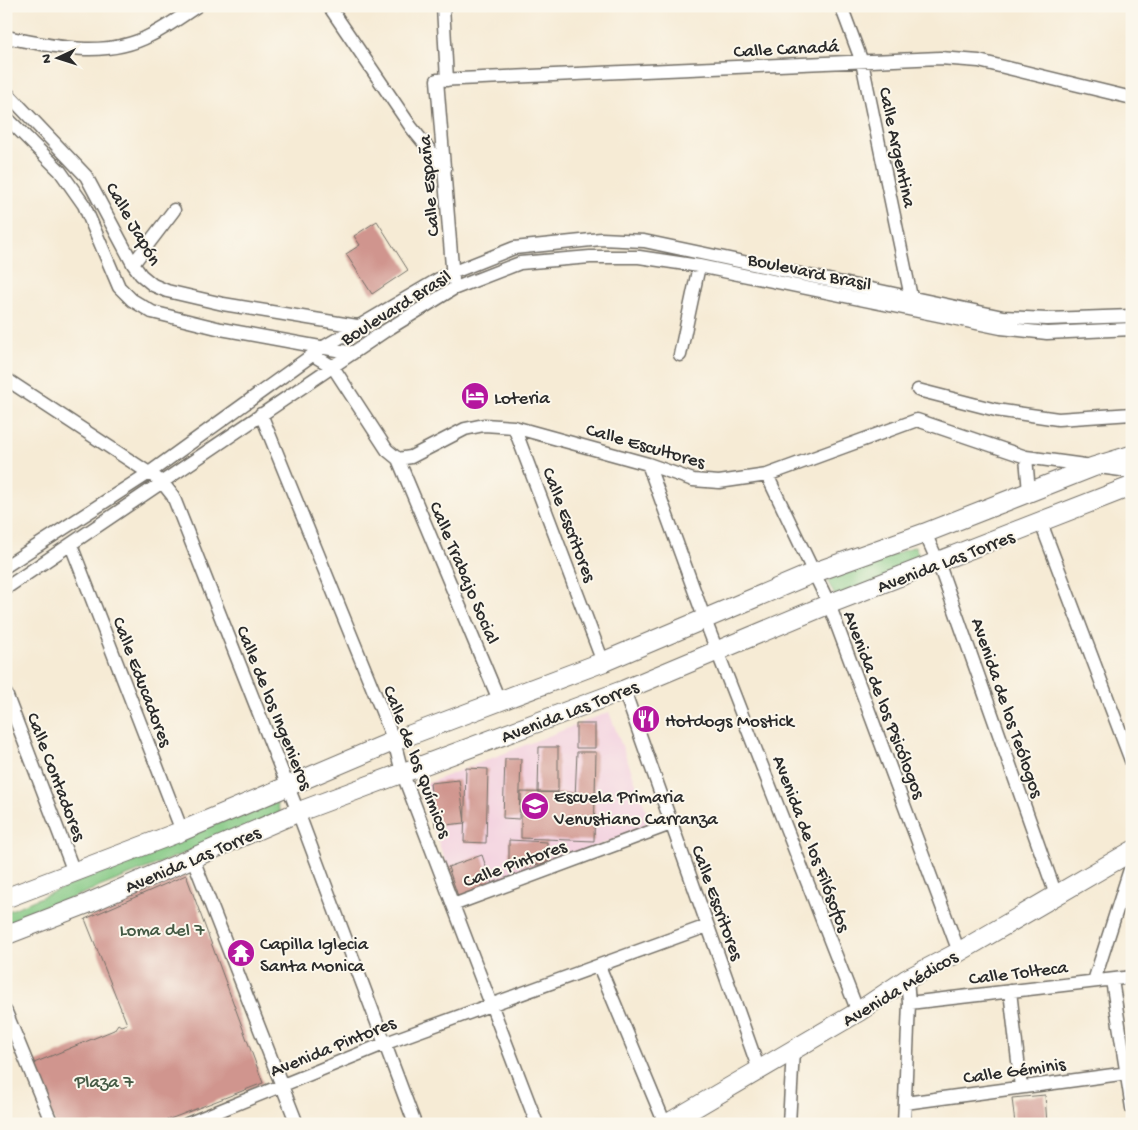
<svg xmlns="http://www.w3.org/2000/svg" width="1138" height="1130" font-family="'Gochi Hand',sans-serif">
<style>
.built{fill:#f3cfdf}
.green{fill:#83c883;stroke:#577a57}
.building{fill:#d0958e}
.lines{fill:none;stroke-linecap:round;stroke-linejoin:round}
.street-casing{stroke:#726e66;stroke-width:15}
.secondary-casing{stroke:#726e66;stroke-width:21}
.street{stroke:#fff;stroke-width:12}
.secondary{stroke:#fff;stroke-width:19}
.labels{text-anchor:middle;stroke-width:4;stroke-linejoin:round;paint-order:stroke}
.street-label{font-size:19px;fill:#2b2b2b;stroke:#fbf7ec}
.poi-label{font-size:19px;fill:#2b2b2b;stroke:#fbf7ec;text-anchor:start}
.park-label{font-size:19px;fill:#455a45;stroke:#fbf7ec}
</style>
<rect width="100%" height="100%" fill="#fbf7ec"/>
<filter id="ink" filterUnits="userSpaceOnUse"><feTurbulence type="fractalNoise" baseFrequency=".02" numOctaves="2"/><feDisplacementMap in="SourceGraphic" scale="10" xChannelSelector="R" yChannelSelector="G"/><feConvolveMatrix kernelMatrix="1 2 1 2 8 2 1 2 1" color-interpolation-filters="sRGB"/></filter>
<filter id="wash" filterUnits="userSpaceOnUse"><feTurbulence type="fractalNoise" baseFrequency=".0096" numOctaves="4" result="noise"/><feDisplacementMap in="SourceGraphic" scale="20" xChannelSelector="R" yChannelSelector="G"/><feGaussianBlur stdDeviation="1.12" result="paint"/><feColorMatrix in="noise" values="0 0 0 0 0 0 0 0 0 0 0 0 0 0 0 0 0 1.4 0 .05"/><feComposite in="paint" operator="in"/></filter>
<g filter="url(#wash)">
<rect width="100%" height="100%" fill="#f6ebd5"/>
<path class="built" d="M 609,712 L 652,825 L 459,899 L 418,787 Z"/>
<path class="green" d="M 915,546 L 922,563 L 836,598 L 827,580 Z
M 275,798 L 281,815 L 6,924 L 6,912 Z"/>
<g id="blocks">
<path class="building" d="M 377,221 L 408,270 L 372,294 L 346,254 L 360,245 L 354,236 Z
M 576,724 L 595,724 L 595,748 L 576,748 Z
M 539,747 L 558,747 L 558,792 L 538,792 Z
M 577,752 L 596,752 L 594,841 L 521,838 L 521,792 L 575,793 L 575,798 Z
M 505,759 L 521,759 L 519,819 L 503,818 Z
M 466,768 L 488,769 L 486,843 L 464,842 Z
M 459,780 L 465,823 L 435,826 L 430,783 Z
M 509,840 L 547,842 L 547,865 L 509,864 Z
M 482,855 L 493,887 L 459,899 L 448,867 Z
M 186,875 L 263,1083 L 157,1124 L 55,1124 L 34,1063 L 114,1030 L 118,1024 L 121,1026 L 127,1024 L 85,919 Z
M 1045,1095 L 1047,1124 L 1015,1124 L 1012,1098 Z"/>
</g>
</g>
<g filter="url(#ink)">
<use href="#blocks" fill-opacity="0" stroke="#726e66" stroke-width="1"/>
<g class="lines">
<defs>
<path id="street" d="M 329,6 L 411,127 L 445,169
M 443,6 L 447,80
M 841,6 L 862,62 L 911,297
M 6,37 C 53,47 107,59 151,35 C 167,27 182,16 197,6
M 6,92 L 86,176 L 133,264 L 141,275 L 153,285 L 167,291 L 223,304 L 363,327
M 6,117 L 60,171 L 84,205 L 119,287 L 132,300 L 152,312 L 221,329 L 353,353
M 133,264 L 174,210
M 453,279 L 437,80 L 940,58 L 979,61 L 1132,98
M 313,355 L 333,367 L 387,450 L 398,459 L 411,457 L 465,429 L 484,425 L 514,427 L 648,464 L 693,480 L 719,482 L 767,475 L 917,420 L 1026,457 L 1121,470 L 1132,474
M 680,355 L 699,266
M 6,379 L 149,473 L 162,482 L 173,496 L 298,812 L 415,1124
M 918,390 L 996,410 L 1058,419 L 1132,414
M 261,414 L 394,741 L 402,772 L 537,1124
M 514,427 L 603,662
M 1026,457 L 1029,492
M 398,459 L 499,700
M 648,464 L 705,620 L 858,1012
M 767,475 L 829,604 L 959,952
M 1041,523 L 1132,763
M 925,533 L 938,562 L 1056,895
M 71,545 L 182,831
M 6,566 L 149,473 L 322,348 L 444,276 L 514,248 L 601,239 L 644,241 L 1003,317 L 1047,319 L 1132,316
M 6,588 L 385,331 L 453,289 L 520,263 L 590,257 L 639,257 L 699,266 L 1001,328 L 1047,333 L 1132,329
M 624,690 L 759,1070
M 6,694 L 74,872
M 193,859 L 297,1124
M 453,905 L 671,824
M 599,966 L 665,1124
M 1112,980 L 1132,1108
M 1094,981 L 1132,863
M 1010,991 L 1021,1087
M 909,1003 L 1132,977
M 6,1012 L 52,1124
M 905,1103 L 1128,1073
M 187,1124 L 386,1043 L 707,926
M 789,1124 L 793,1050
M 904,1124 L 909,1003 L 907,979"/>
<path id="secondary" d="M 6,898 L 182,831 L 394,741 L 603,662 L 813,573 L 925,533 L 1093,467 L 1132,455
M 6,935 L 89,903 L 298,812 L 624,690 L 829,604 L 1132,486
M 667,1124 L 858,1012 L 907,979 L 959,952 L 1132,851"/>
</defs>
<use href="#street" class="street-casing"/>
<use href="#secondary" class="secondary-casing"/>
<use href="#street" class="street"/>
<use href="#secondary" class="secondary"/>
</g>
</g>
<defs>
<symbol id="hotel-disc" viewBox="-11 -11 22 22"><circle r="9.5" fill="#b5179e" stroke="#fbf7ec"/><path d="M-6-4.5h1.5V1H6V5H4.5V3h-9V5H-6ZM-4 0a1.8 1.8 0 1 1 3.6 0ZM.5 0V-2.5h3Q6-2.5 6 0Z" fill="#fff"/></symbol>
<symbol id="restaurant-disc" viewBox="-11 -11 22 22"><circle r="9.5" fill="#b5179e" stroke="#fbf7ec"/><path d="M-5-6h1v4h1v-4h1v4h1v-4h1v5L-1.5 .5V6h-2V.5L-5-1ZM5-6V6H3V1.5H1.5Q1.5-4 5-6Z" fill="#fff"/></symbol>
<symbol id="school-disc" viewBox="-11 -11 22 22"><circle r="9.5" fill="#b5179e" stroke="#fbf7ec"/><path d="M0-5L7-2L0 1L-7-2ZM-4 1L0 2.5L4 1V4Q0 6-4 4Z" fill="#fff"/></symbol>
<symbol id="temple-disc" viewBox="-11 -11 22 22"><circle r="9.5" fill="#b5179e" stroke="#fbf7ec"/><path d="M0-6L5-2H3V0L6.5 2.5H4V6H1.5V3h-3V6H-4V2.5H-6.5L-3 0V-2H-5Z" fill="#fff"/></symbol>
</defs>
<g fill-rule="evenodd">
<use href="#hotel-disc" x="459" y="380" width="32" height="32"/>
<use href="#restaurant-disc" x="630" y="703" width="32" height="32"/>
<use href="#school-disc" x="519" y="790" width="32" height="32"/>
<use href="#temple-disc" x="225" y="937" width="32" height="32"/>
</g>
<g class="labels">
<g class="street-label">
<text transform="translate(786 47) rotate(-3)" y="7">Calle Canadá</text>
<text transform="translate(899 147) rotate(78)" y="7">Calle Argentina</text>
<text transform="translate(427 186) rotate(-95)" y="7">Calle España</text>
<text transform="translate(135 223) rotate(60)" y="7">Calle Japón</text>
<text transform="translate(810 270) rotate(12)" y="7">Boulevard Brasil</text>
<text transform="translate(395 306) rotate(-32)" y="7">Boulevard Brasil</text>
<text transform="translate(646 444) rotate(16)" y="7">Calle Escultores</text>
<text transform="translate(571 524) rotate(69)" y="7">Calle Escritores</text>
<text transform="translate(945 560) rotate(-21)" y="7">Avenida Las Torres</text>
<text transform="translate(466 572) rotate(67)" y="7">Calle Trabajo Social</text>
<text transform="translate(144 681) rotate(69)" y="7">Calle Educadores</text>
<text transform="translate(886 704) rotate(69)" y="7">Avenida de los Psicólogos</text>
<text transform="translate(276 707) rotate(68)" y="7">Calle de los Ingenieros</text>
<text transform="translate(1009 707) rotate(71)" y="7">Avenida de los Teólogos</text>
<text transform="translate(569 710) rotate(-21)" y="7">Avenida Las Torres</text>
<text transform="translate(419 761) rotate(69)" y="7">Calle de los Químicos</text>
<text transform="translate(58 776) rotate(69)" y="7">Calle Contadores</text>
<text transform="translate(813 843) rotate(69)" y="7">Avenida de los Filósofos</text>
<text transform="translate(192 858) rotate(-23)" y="7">Avenida Las Torres</text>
<text transform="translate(514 862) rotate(-20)" y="7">Calle Pintores</text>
<text transform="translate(719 902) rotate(70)" y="7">Calle Escritores</text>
<text transform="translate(1018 971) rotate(-7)" y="7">Calle Tolteca</text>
<text transform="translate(899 987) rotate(-31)" y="7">Avenida Médicos</text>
<text transform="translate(332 1045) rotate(-22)" y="7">Avenida Pintores</text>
<text transform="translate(1014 1069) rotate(-8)" y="7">Calle Géminis</text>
</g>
<g class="poi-label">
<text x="494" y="403">Loteria</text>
<text x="665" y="726">Hotdogs Mostick</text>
<text x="554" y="802">Escuela Primaria<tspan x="554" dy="22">Venustiano Carranza</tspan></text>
<text x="260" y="949">Capilla Iglecia<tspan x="260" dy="22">Santa Monica</tspan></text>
</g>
<g class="park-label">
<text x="162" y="935">Loma del 7</text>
<text x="104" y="1087">Plaza 7</text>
</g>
</g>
<rect width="1138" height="1130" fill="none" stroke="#fbf7ec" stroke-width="25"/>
<g transform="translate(58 58) rotate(266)" stroke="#fbf7ec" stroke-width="4" paint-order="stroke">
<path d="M0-4L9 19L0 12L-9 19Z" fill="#2b2b2b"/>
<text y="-8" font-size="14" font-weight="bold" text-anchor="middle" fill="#2b2b2b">N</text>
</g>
</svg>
